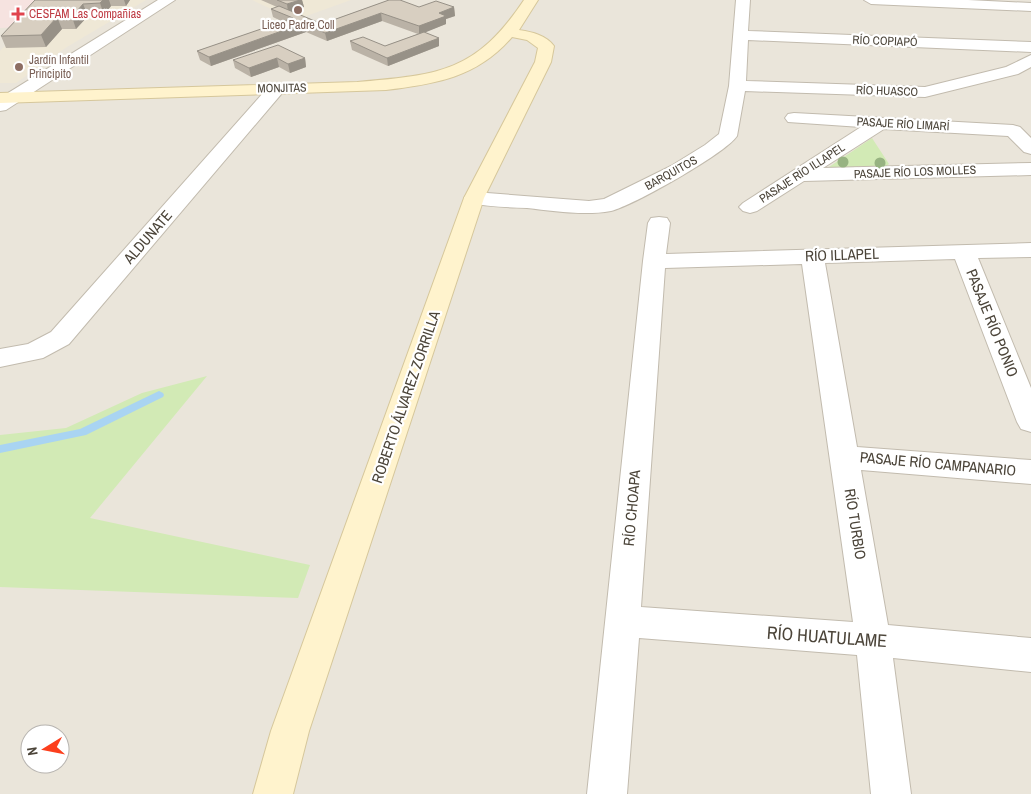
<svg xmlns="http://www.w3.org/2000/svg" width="1031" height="794" font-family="'Archivo Narrow',sans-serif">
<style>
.residential{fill:#eae5da;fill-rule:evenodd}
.education{fill:#efe8d6}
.medical{fill:#f6e3e0}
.green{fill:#d2eab5}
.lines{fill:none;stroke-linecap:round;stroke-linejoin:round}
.stream{fill:#a9d4f2;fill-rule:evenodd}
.minor-casing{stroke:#c2bbae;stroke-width:2}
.secondary-casing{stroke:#d6c79b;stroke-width:2}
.minor{fill:#fff;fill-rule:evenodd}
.secondary{fill:#fff3cd;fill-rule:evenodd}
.tree{fill:#97b381}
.wall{fill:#bab2a6}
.shaded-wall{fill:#979187}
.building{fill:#d8cfc1;stroke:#979187}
.education-dot{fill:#8d6e63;stroke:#fff;stroke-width:2}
.health-dot{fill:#e0444e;stroke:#fff;stroke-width:2}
.labels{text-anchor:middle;stroke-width:4.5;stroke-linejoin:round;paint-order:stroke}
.far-health-label{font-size:12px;fill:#be3a42;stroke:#fff;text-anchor:start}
.far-education-label{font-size:12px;fill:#785e54;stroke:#fff}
.far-street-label{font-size:12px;fill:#4b4439;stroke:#fff}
.street-label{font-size:15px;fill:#4b4439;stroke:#fff}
.near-street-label{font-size:18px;fill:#4b4439;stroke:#fff}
</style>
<rect width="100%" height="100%" fill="#f6f3ec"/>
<path class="residential" d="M 0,0 L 1031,0 L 1031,794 L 0,794 ZM 30,734 L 60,734 L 60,764 L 30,764 Z"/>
<path class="education" d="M 50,0 L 146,0 L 67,47 L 16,83 L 0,83 L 0,51 Z
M 252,0 L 351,0 L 295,20 Z"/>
<path class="medical" d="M 0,0 L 50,0 L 23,27 L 0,28 Z"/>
<path class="green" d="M 872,138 L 889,164 L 885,167 L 874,168 L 872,166 L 858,166 L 859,168 L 826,169 Z
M 207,376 L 90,518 L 310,565 L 298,598 L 0,587 L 0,435 L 66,428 L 142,393 Z"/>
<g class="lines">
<path class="stream" d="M 159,391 L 163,393 L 164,395 L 163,397 L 86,435 L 0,453 L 0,445 L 80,429 Z"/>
<defs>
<path id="minor" d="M 158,0 L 175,0 L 6,110 L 0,111 L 0,98 Z
M 736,0 L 750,0 L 748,31 L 1031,42 L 1031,52 L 748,40 L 746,81 L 925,87 L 1006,67 L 1031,55 L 1031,67 L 1018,74 L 925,97 L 745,91 L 737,136 C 725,154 632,206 611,211 C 584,216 554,211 527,208 C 507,207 486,207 467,202 L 464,198 L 467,194 L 474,192 L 589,201 L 604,199 L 671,166 L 705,145 L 719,134 L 729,86 Z
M 864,0 L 968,0 L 1031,3 L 1031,11 L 871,4 Z
M 277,83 L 283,84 L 285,88 L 283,92 L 69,344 L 43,358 L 0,367 L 0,349 L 28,344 L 51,332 L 271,84 Z
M 794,113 L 1013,125 L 1020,127 L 1031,138 L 1031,154 L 1024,152 L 1008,136 L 884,129 L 823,168 L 1031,163 L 1031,175 L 804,181 L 757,211 L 750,213 L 743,211 L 739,207 L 743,203 L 861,127 L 788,122 L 785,118 L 788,114 Z
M 659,217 L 667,218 L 670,223 L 666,254 L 1031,243 L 1031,257 L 978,258 L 1031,388 L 1031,432 L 1021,429 L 1017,422 L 955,259 L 825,263 L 857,447 L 1031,460 L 1031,484 L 861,470 L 888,625 L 1031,638 L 1031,672 L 893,658 L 911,794 L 871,794 L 857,655 L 639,638 L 627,794 L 587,794 L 643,261 L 648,223 L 651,218 ZM 802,264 L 853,622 L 641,607 L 665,268 Z"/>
<path id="secondary" d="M 524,0 L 538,0 L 519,30 C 532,32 546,35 554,46 L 551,62 L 484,198 L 309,731 L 293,794 L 253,794 L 271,731 L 464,198 L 535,62 L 538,48 L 527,40 L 512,37 C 478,77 436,84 386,90 L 0,103 L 0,93 L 357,82 C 439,75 476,72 524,0 Z"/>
</defs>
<use href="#minor" class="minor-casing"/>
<use href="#secondary" class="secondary-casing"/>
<use href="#minor" class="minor"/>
<use href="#secondary" class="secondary"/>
</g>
<g class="tree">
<circle cx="843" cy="162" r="5.5"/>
<circle cx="880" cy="163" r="5.5"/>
</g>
<path class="wall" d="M 35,0 L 130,0 L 126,6 L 111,6 L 104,15 L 88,16 L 76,29 L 62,29 L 46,47 L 6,48 L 1,36 Z
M 261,0 L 302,0 L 304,7 L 291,11 L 322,24 L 389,0 L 419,7 L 454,7 L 455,16 L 446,19 L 446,24 L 425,32 L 439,46 L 388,66 L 352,50 L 350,41 L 385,46 L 418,34 L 382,21 L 327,41 L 306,32 L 211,66 L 200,60 L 197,51 L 283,22 L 273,17 L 271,9 L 277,7 Z
M 305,58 L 306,67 L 290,73 L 279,67 L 251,77 L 235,68 L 233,60 Z"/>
<path class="shaded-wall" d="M 103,0 L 109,0 L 111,6 L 104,15 L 100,3 Z
M 124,0 L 130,0 L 126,6 Z
M 300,0 L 302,0 L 304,7 L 288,12 L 287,4 Z
M 83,4 L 88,16 L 76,29 L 72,17 Z
M 454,7 L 455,16 L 446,19 L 446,24 L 419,35 L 419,26 L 439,13 Z
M 381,13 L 382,21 L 327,41 L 325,33 Z
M 57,17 L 62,29 L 46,47 L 41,35 Z
M 304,23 L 306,32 L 211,66 L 209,57 Z
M 439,38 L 439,46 L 388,66 L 387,58 Z
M 277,58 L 279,67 L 251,77 L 249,68 Z
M 305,58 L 306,67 L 290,73 L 288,64 Z"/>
<path class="building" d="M 35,0 L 103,0 L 100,3 L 83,4 L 72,17 L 57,17 L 41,35 L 1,36 Z
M 277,0 L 300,0 L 287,4 Z
M 389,0 L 400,0 L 419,7 L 436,1 L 454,7 L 439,13 L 446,16 L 419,26 L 381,13 L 325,33 L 304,23 L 209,57 L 197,51 L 293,18 L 271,9 L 279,6 L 322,24 Z
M 424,32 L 439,38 L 387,58 L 350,41 L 363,37 L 385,46 Z
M 278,45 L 305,58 L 288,64 L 277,58 L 249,68 L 233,60 Z"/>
<g class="education-dot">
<circle cx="298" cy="10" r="5"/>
<circle cx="19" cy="67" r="5"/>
</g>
<path class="health-dot" d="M15.5 6.5h5v5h5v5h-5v5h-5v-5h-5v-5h5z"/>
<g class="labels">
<g class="far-health-label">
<text x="29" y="18">CESFAM Las Compañías</text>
</g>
<g class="far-education-label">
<text x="298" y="29">Liceo Padre Coll</text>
<text x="29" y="64" text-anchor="start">Jardín Infantil<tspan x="29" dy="14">Principito</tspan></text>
</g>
<g class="far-street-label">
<text transform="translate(885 41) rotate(2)" y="4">RÍO COPIAPÓ</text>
<text transform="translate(282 88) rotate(-1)" y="4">MONJITAS</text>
<text transform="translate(887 91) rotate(2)" y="4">RÍO HUASCO</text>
<text transform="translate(903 124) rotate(3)" y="4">PASAJE RÍO LIMARÍ</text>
<text transform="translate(915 172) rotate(-2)" y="4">PASAJE RÍO LOS MOLLES</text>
<text transform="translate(671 173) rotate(-29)" y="4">BARQUITOS</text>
<text transform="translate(802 173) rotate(-33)" y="4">PASAJE RÍO ILLAPEL</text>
</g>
<g class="street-label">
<text transform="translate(148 237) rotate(-49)" y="5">ALDUNATE</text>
<text transform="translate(842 255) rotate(-2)" y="5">RÍO ILLAPEL</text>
<text transform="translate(992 323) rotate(68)" y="5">PASAJE RÍO PONIO</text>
<text transform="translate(406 397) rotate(-71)" y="5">ROBERTO ÁLVAREZ ZORRILLA</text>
<text transform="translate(938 464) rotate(5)" y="5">PASAJE RÍO CAMPANARIO</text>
<text transform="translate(632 508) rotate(-85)" y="5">RÍO CHOAPA</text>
<text transform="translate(855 524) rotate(81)" y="5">RÍO TURBIO</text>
</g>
<g class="near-street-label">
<text transform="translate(827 637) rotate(4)" y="6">RÍO HUATULAME</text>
</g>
</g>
<g transform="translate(45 749) rotate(260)"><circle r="24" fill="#ffffff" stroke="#b7b4b0"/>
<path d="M0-4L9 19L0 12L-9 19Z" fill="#fc3f1d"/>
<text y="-8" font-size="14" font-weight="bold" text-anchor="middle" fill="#4b4439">N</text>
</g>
</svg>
